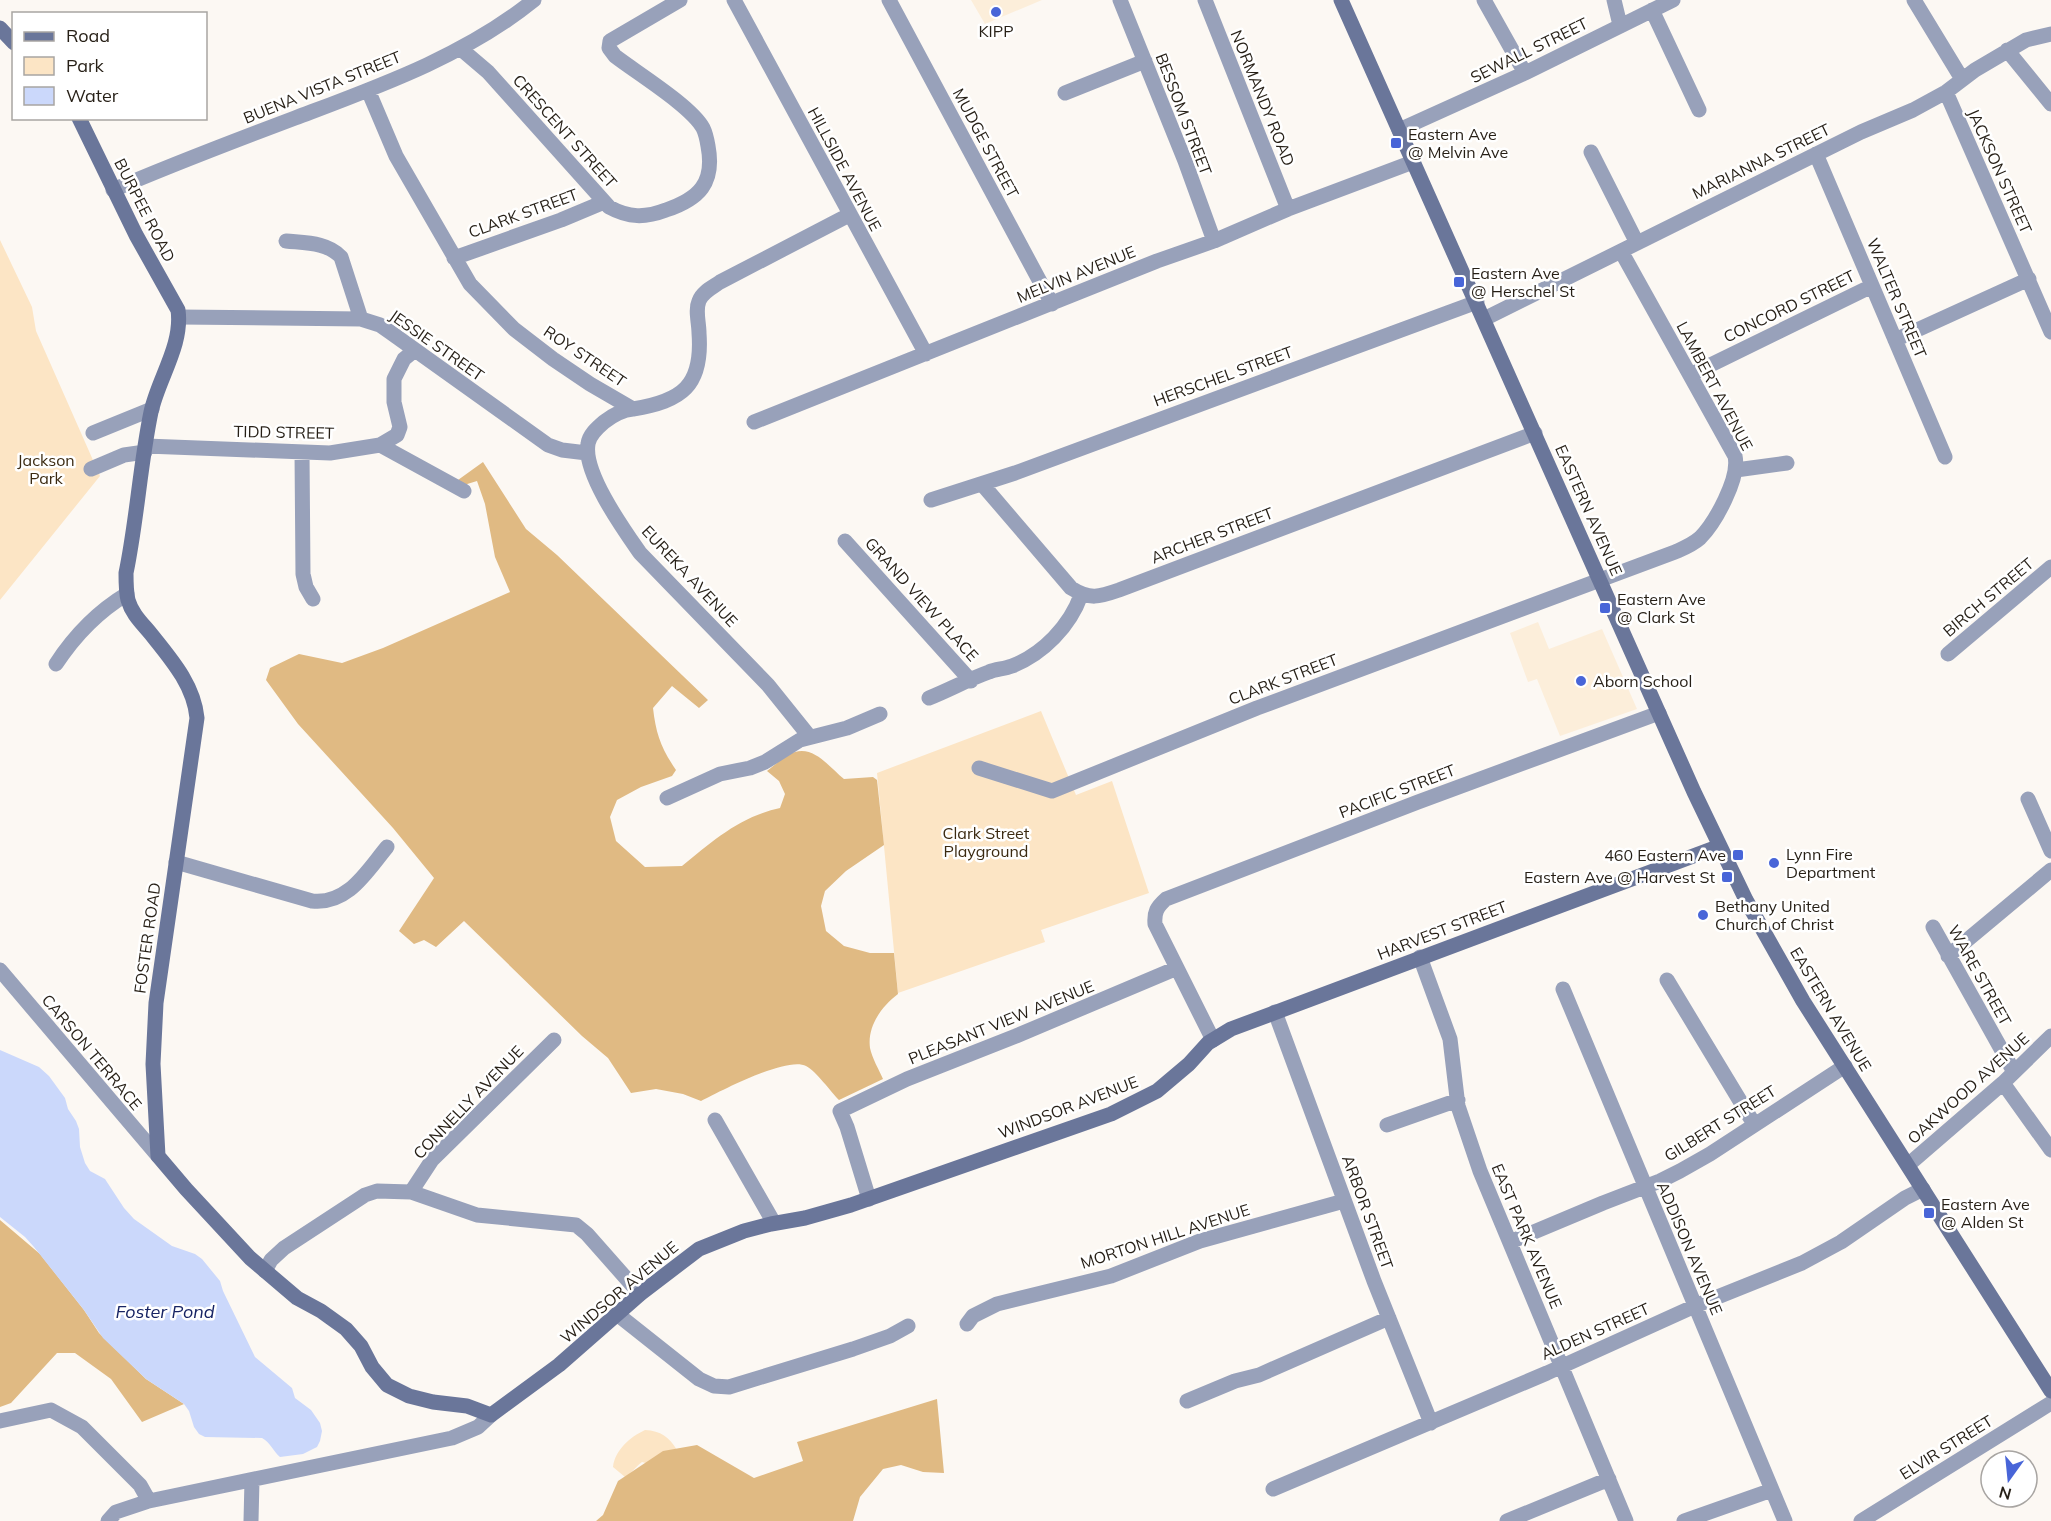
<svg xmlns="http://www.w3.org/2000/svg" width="2051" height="1521" font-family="Mulish,sans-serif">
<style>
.built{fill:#fceeda}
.green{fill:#fce5c5}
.forest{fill:#e0ba83}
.water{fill:#cbd8fb}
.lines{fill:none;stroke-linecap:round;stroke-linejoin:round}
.street{stroke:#98a1ba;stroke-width:15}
.secondary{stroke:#6a769a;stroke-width:15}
.poi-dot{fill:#4865d8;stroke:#fff;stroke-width:2}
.labels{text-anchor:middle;stroke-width:5;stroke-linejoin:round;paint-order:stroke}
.poi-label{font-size:16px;fill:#261f16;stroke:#fff;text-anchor:start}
.street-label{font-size:16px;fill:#261f16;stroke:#fff}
.park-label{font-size:16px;fill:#3b2a11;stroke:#fff}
.water-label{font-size:18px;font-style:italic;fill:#172464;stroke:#fff}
</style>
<rect width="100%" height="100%" fill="#fcf8f3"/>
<path class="built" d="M 971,0 L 1042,0 L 985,24 Z
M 1538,622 L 1549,649 L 1602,629 L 1637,709 L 1560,736 L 1537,679 L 1528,682 L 1510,633 Z"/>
<path class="green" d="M 0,240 L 32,307 L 36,331 L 100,476 L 0,600 Z
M 1041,711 L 1076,795 L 1112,781 L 1149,893 L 1041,930 L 1045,942 L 898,993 L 877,773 Z
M 645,1430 C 661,1431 669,1437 677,1450 L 653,1465 L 642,1462 C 635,1467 632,1473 625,1477 L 613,1467 C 615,1450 630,1437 645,1430 Z"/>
<path class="forest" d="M 483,462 L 526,529 L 557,555 L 708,700 L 699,708 L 672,686 L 653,708 C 656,734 661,748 676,770 L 672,776 L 641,787 L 617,800 L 610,817 L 616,841 L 645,867 L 682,866 C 713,841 739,817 780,808 L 785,794 L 779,781 L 767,771 C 775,765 786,754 795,752 C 815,746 830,768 844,779 L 873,777 L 877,780 L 884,845 L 846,871 L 825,891 L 821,906 L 826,931 L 844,946 L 870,953 L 894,953 L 898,994 C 882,1006 867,1026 870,1048 C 872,1058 879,1070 883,1079 L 839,1100 C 830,1091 817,1072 806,1066 C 787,1056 721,1091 701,1101 L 683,1094 L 656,1089 L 631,1093 L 608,1058 L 582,1036 L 464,921 L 436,947 L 424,940 L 414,944 L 399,931 L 434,878 L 393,828 L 298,724 L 266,680 L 270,668 L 299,654 L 342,663 L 383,648 L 510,592 L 495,557 L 485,504 L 477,481 L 464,485 L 458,480 Z
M 0,1220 L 40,1254 L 84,1310 L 99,1333 L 146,1379 L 184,1404 L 142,1422 L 111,1379 L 75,1353 L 57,1353 L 11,1403 L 0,1407 Z
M 937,1399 L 944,1473 L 923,1472 L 901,1465 L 883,1469 L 860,1497 L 853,1521 L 596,1521 L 603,1515 L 618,1481 L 663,1451 L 697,1445 L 754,1478 L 803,1461 L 797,1442 Z"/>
<path class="water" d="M 0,1050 L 39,1067 L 49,1076 L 65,1098 L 68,1109 L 76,1121 L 79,1129 L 80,1147 L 85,1163 L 90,1171 L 105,1179 L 124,1208 L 134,1219 L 172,1246 L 195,1254 L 202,1259 L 220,1281 L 223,1291 L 255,1357 L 292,1388 L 295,1398 L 311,1410 L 320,1423 L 322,1431 L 320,1441 L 317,1447 L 303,1454 L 280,1457 C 273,1451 271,1443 262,1438 L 205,1437 L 199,1434 L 194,1427 L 189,1411 L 184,1404 L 146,1379 L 103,1338 L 84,1310 L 34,1247 L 25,1237 L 0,1217 Z"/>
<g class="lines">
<path class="street" d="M 734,0 L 926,354
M 889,0 L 1052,304
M 1120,0 L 1185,161 L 1214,241
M 1205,0 L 1288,209
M 1484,0 L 1525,73
M 1614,0 L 1620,25
M 1914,0 L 1962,79
M 1652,10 L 1699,110
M 461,49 L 488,72 L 609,207 C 629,218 645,218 666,210 C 699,199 715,183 708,146 C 707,140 706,134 703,128 C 691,106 637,73 615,56 L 609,48 L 610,41 L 680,0
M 2007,50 L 2051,104
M 368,90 L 396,156 L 470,284 L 514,329 L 553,359 L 590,384 L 633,409 C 682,401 703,386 699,333 C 699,323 695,310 699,301 C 702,292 713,287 720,282 L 849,215
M 1946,92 L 2051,332
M 1065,93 L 1145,61
M 1399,130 L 1525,73 L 1673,0
M 1591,152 L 1637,243
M 1816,154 L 1945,457
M 113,190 C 173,164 234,141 295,118 C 377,87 465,56 534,0
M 286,241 C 305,243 327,242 341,257 L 361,319
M 454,258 L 561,220 L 604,202
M 179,317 L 361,319 L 380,325 L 390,332 L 548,445 L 562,450 L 587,453
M 1484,319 L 1861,132 L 1913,110 L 1946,92 L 1975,70 L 2026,40 L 2051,34
M 1895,340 L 2029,279
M 1690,375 L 1872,286
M 633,409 C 622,410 613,415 604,422 C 597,428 589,435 588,444 C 583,473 624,530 640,553 L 768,685 L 809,736
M 754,422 L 1157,261 L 1214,241 L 1288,209 L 1413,162
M 93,433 L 152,409
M 380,445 L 464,491
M 146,446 L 330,453 L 380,445 L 397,435 L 400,427 L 394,402 L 394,379 L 404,359 L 415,350
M 302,452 L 303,574 L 306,587 L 313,599
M 91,469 L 124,455 L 145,452
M 1736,470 L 1787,463
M 982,484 L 1071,588 C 1090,600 1099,597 1119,590 L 1535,433
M 931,500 L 1015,473 L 1477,302
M 845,541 L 971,681
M 1948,654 L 2051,567
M 56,664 C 75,635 97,612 127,594
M 929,698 C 949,690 969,679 989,672 C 996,669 1004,669 1012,666 C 1043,654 1070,626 1081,595
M 979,768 L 1052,791 L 1257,708 L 1675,552 C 1684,548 1692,545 1700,538 C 1715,523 1740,478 1735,456 L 1621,251
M 667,798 L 720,774 L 750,768 L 765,762 L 800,740 L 847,728 L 880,714
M 2028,799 L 2051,851
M 176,862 L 312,901 C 348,905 367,871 387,847
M 1933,927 L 2014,1072
M 1948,956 L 2051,870
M 1420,957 L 1450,1039 L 1458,1106 L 1480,1171 L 1626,1521
M 0,970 L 158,1156
M 1667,980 L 1754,1124
M 1563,989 L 1785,1521
M 1275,1012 L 1374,1281 L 1431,1423
M 1213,1040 L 1155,924 C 1154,912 1157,907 1166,899 L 1418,802 L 1659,713
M 2003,1083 L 2051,1150
M 715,1120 L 774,1223
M 1387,1125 L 1458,1100
M 1908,1165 L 2003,1083 L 2051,1036
M 411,1192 L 432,1160 L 554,1040
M 869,1199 L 847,1127 L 840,1111 L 907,1079 L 1016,1036 L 1177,968
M 1510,1242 L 1603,1203 L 1660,1181 L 1680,1171 L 1710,1154 L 1845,1066
M 265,1271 L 271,1260 L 284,1248 L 365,1195 L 377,1191 L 411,1192 L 477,1215 L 576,1225 L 587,1234 L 640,1294
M 617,1314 L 699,1379 L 714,1386 L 729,1387 L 853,1349 L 890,1336 L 908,1326
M 967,1324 L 973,1316 L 997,1304 L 1111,1276 L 1200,1241 L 1344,1201
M 1187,1401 L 1235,1381 L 1259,1375 L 1389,1318
M 0,1421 L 51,1410 L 82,1427 L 140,1485 L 149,1501
M 1273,1489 L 1547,1373 L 1695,1306 L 1802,1263 L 1841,1242 L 1905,1198 L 1923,1189
M 108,1521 L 116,1512 L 149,1501 L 452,1438 L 478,1427 L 491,1415
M 251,1521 L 252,1480
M 1507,1521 L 1609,1479
M 1684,1521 L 1772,1490
M 1861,1521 L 2051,1403"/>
<path class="secondary" d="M 1341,0 L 1694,792 L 1746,900 L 1803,1001 L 2051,1391
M 0,28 L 14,43
M 79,118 L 136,235 L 178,310 C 183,345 158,379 151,412 C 140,465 137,520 126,573 C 126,582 126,592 128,600 C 132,614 142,623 151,634 C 171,659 194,685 197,718 L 156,1003 L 153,1064 L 158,1156 L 186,1189 L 250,1258 L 297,1298 L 321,1311 L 346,1329 L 361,1346 L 372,1367 L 387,1385 L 409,1396 L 433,1402 L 467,1406 L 491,1415 L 559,1365 L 640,1294 L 699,1249 L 744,1231 L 771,1224 L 805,1218 L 851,1205 L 1111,1114 L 1157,1091 L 1189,1064 L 1208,1043 L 1231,1029 L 1720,846"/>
</g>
<g class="poi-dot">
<circle cx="996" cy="12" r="6"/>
<rect x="1390" y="137" width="12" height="12" rx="3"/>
<rect x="1453" y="276" width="12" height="12" rx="3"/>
<rect x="1599" y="602" width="12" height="12" rx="3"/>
<circle cx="1581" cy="681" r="6"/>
<rect x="1732" y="849" width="12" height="12" rx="3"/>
<circle cx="1774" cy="863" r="6"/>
<rect x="1721" y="871" width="12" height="12" rx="3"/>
<circle cx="1703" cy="915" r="6"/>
<rect x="1923" y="1207" width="12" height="12" rx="3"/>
</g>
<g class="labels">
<g class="poi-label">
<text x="996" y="37" text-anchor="middle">KIPP</text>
<text x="1408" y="140">Eastern Ave<tspan x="1408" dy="18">@ Melvin Ave</tspan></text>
<text x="1471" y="279">Eastern Ave<tspan x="1471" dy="18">@ Herschel St</tspan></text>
<text x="1617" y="605">Eastern Ave<tspan x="1617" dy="18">@ Clark St</tspan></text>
<text x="1593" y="687">Aborn School</text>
<text x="1786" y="860">Lynn Fire<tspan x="1786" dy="18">Department</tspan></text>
<text x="1726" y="861" text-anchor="end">460 Eastern Ave</text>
<text x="1715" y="883" text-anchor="end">Eastern Ave @ Harvest St</text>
<text x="1715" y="912">Bethany United<tspan x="1715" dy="18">Church of Christ</tspan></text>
<text x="1941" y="1210">Eastern Ave<tspan x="1941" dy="18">@ Alden St</tspan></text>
</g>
<g class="street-label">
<text transform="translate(1529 50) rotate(-26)" y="6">SEWALL STREET</text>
<text transform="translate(322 87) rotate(-22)" y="6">BUENA VISTA STREET</text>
<text transform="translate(1263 98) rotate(68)" y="6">NORMANDY ROAD</text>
<text transform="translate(1184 114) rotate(69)" y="6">BESSOM STREET</text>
<text transform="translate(565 131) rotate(48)" y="6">CRESCENT STREET</text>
<text transform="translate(986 143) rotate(62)" y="6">MUDGE STREET</text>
<text transform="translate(1761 161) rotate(-26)" y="6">MARIANNA STREET</text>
<text transform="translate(845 169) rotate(62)" y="6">HILLSIDE AVENUE</text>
<text transform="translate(2000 171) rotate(66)" y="6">JACKSON STREET</text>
<text transform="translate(145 210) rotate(63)" y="6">BURPEE ROAD</text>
<text transform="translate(523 213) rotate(-20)" y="6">CLARK STREET</text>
<text transform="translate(1076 274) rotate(-22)" y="6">MELVIN AVENUE</text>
<text transform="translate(1897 298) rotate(67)" y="6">WALTER STREET</text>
<text transform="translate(1789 306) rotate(-26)" y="6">CONCORD STREET</text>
<text transform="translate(437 345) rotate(35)" y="6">JESSIE STREET</text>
<text transform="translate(585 356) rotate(34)" y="6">ROY STREET</text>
<text transform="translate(1223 376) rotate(-20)" y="6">HERSCHEL STREET</text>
<text transform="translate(1715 386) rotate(62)" y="6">LAMBERT AVENUE</text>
<text transform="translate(284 432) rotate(1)" y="6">TIDD STREET</text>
<text transform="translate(1589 510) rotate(66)" y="6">EASTERN AVENUE</text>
<text transform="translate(1212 535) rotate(-21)" y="6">ARCHER STREET</text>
<text transform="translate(690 576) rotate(47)" y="6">EUREKA AVENUE</text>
<text transform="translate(1988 597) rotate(-40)" y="6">BIRCH STREET</text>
<text transform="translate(922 599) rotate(48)" y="6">GRAND VIEW PLACE</text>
<text transform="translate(1283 679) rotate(-21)" y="6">CLARK STREET</text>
<text transform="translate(1397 791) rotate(-21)" y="6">PACIFIC STREET</text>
<text transform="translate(1442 930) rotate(-21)" y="6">HARVEST STREET</text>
<text transform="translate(147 938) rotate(-82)" y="6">FOSTER ROAD</text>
<text transform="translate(1980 975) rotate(61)" y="6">WARE STREET</text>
<text transform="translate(1831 1009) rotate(59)" y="6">EASTERN AVENUE</text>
<text transform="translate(1001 1022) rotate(-22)" y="6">PLEASANT VIEW AVENUE</text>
<text transform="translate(92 1052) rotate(50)" y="6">CARSON TERRACE</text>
<text transform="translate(1968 1088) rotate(-42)" y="6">OAKWOOD AVENUE</text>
<text transform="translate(468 1102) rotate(-46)" y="6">CONNELLY AVENUE</text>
<text transform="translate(1068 1107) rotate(-21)" y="6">WINDSOR AVENUE</text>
<text transform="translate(1720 1123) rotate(-32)" y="6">GILBERT STREET</text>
<text transform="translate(1368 1212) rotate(70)" y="6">ARBOR STREET</text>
<text transform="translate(1165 1236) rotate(-18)" y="6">MORTON HILL AVENUE</text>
<text transform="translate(1527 1236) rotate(67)" y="6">EAST PARK AVENUE</text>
<text transform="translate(1690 1248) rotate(67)" y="6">ADDISON AVENUE</text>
<text transform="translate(619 1292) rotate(-40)" y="6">WINDSOR AVENUE</text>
<text transform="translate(1595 1331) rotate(-24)" y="6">ALDEN STREET</text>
<text transform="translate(1946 1447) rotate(-32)" y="6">ELVIR STREET</text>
</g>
<g class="park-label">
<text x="46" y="466">Jackson<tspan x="46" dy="18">Park</tspan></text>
<text x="986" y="839">Clark Street<tspan x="986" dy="18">Playground</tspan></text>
</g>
<g class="water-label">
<text x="165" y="1318">Foster Pond</text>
</g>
</g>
<rect x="12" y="12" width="195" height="108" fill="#ffffff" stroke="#a8a5a2" stroke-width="1.5"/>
<rect x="24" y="32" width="30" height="9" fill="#6a769a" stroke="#a8a5a2" stroke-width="1.5"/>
<text x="66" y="42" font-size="18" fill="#261f16">Road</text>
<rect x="24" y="57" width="30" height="18" fill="#fce5c5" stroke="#a8a5a2" stroke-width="1.5"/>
<text x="66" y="72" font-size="18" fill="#261f16">Park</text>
<rect x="24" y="87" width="30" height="18" fill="#cbd8fb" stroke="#a8a5a2" stroke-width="1.5"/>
<text x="66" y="102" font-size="18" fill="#261f16">Water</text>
<g transform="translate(2009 1479) rotate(195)"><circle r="28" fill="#ffffff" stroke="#a8a5a2" stroke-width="1.5"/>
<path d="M0-4.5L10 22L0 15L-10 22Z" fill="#4865d8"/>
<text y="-9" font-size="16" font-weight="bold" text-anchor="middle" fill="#261f16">N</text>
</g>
</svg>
